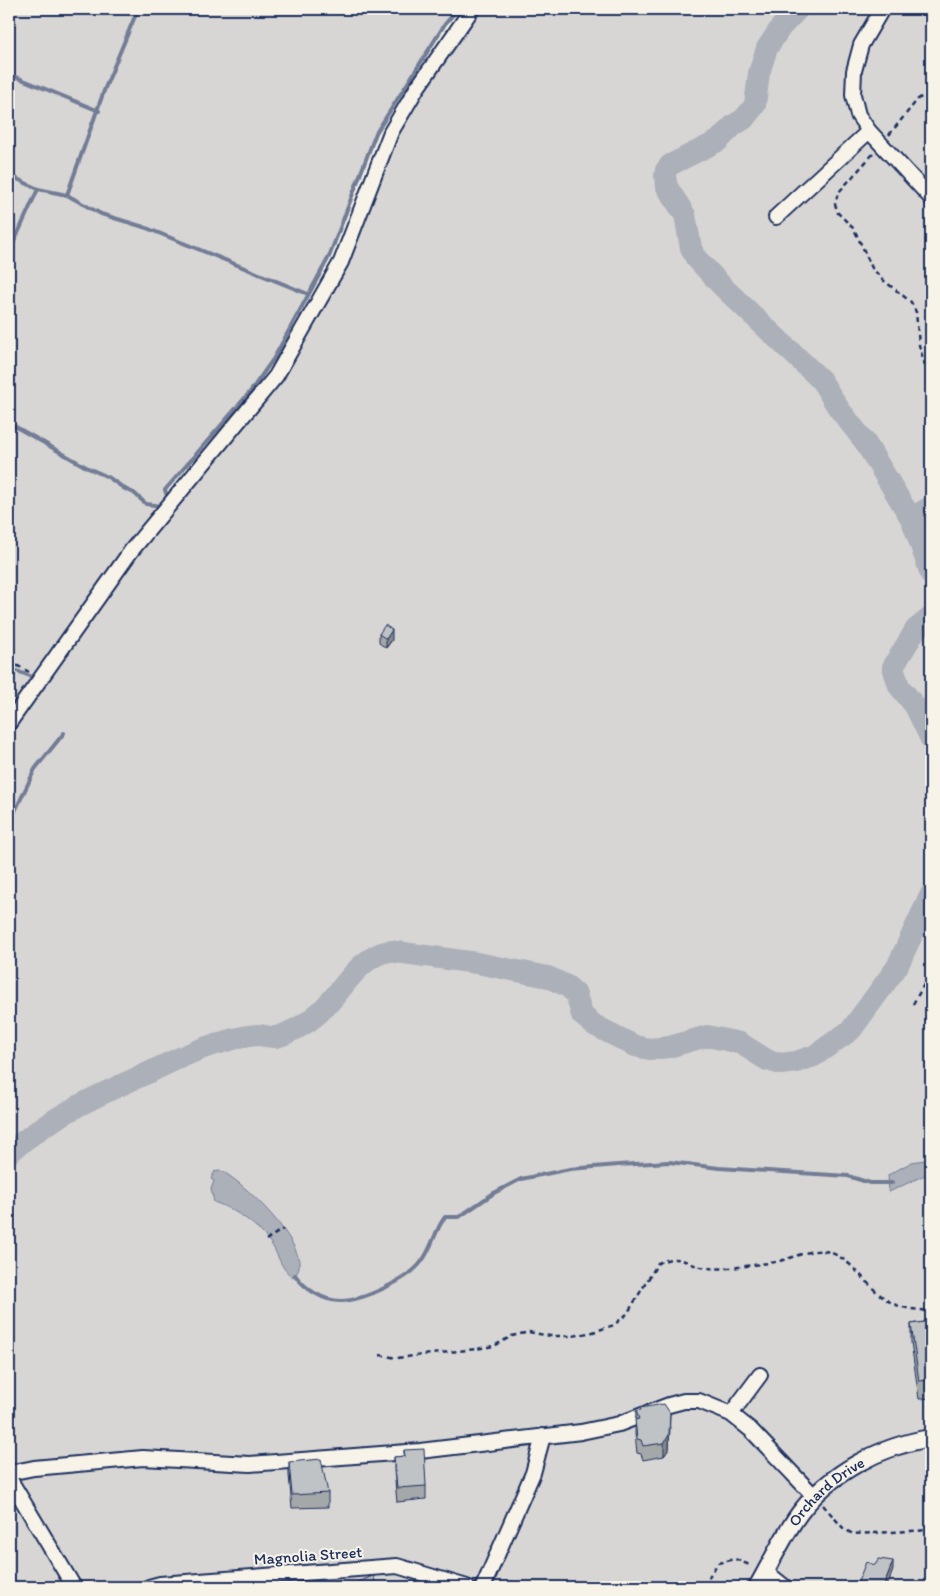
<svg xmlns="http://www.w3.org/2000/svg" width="940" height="1596" font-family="Itim,sans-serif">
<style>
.green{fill:#d7d6d4;stroke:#798299}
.water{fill:#acb0b9;stroke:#727c95}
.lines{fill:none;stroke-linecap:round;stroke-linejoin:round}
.stream{stroke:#727c95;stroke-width:4}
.river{stroke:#acb0b9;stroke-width:22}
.minor-casing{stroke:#1b2f5e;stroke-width:18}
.tertiary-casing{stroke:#1b2f5e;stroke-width:20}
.path{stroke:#1b2f5e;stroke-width:2.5;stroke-dasharray:5 4;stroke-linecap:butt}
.minor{stroke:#f7f3e8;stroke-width:14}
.tertiary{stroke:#f7f3e8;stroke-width:16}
.wall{fill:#a5a8a9;stroke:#1b2f5e}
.shaded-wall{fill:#86888a;stroke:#1b2f5e}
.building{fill:#c0c3c5;stroke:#1b2f5e}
.labels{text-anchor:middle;stroke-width:4;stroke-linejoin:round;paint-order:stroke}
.street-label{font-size:16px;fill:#1b2f5e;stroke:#f7f3e8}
</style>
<rect width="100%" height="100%" fill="#f7f3e8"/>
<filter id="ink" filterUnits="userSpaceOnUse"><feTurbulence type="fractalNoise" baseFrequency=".02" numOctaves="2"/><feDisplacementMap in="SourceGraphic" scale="10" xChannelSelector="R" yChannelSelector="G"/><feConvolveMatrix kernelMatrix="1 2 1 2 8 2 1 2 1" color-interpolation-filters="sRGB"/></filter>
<g filter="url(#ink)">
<path class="green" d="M 9,9 L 458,9 L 445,24 L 376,133 L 329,257 L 274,358 L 250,392 L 165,490 L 168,498 L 120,554 L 9,713 Z
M 476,9 L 931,9 L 931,1587 L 9,1587 L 9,727 L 152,530 L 281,375 L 401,120 Z"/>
<path class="water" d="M 931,1159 L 931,1172 L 889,1192 L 888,1175 L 912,1162 Z
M 219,1170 C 241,1178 322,1257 293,1277 C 281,1270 279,1256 272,1245 C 257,1224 238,1211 214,1202 L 211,1189 L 214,1181 L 211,1179 L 215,1171 L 218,1172 Z"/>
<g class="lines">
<path class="stream" d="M 9,74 L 99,111
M 9,175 L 38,189 L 67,195 L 101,214 L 144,227 L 308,294
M 67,195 L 105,88 L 138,9
M 9,253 L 38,189
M 9,423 L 88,468 L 108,477 L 125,489 L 134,493 L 146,504 L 163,506
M 166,501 L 168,498 L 165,490 L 250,392 L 274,358 L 329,257 L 376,133 L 445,24 L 458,9
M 112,566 L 124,550
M 9,668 L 35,678
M 9,824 L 35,769 L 64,733
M 295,1275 C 305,1289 323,1301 341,1301 C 362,1301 410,1279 422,1261 C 432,1248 435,1230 445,1217 L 459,1217 L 494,1193 L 521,1179 L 570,1169 L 618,1165 L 669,1162 L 719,1168 L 848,1176 L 870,1183 L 892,1183"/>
<path class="river" d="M 798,9 L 781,27 L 767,48 L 759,73 L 755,105 L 744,119 L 734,125 L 718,141 L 670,165 L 666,170 L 665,176 L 667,187 L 685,215 L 691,248 L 696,258 L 723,287 L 821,380 L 839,409 L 865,442 L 912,520 L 931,574
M 912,520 L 916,515 L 931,507
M 931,617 L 916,629 L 893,667 L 899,686 L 915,706 L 931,739
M 9,1153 C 51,1116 100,1094 150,1072 C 171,1062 192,1051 213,1045 C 227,1041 244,1035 258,1035 C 271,1036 273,1040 287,1033 C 302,1027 316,1017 327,1005 C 346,985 360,957 389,951 L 477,963 L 548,977 L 567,986 L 576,994 L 582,1015 L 594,1025 L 635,1046 L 650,1049 L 669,1047 L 707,1036 L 740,1043 L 767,1060 L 781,1064 L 796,1062 L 814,1056 L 851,1030 L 897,967 L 931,894"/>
<defs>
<path id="minor" d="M 882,9 L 861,45 L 854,71 L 853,95 L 858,115 L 869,131 L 931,198
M 776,217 L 869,131
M 9,723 L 131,551 L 276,376 L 341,262 L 391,132 L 417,88 L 472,9
M 731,1414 L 760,1375
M 9,1473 L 34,1468 L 143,1458 L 250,1464 L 420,1451 L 581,1432 L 619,1424 L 669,1405 L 684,1401 L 699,1401 L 731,1414 L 751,1430 L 814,1496
M 9,1478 L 74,1587
M 766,1572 L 785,1587
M 149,1587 L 160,1584 L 397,1566 L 467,1587
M 483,1587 L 533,1473 L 543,1436"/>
<g id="tertiary">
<path id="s1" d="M 757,1587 C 771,1563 783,1536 799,1514 C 830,1472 881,1446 931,1438"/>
</g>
</defs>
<use href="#minor" class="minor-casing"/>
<use href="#tertiary" class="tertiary-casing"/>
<path class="path" d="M 889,135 L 918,99 L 931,92
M 873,154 L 838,193 L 835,204 L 838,213 L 854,229 L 872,268 L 883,280 L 911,302 L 916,312 L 919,345 L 931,386
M 9,661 L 29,672
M 913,1004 L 931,972
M 266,1240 L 283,1229
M 380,1355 L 397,1358 L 476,1349 L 494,1346 L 512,1336 L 529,1332 L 550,1336 L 573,1336 L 593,1332 L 614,1325 L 627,1314 L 658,1263 C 684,1252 686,1267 709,1268 C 728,1270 750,1265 769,1263 C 790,1261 812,1245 832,1253 C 858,1264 869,1292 894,1304 C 905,1309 919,1310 931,1311
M 823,1505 L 844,1529 L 853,1534 L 931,1530
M 706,1587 L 710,1575 L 718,1563 L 735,1559 L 752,1566"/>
<use href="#minor" class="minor"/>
<use href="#tertiary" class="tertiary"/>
</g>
<path class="wall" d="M 379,634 L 392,640 L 386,648 L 379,643 Z
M 931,1321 L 931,1398 L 919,1399 L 911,1342 L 911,1324 Z
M 636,1411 L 670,1427 L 669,1449 L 664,1456 L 643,1460 L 641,1454 L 637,1453 L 635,1434 Z
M 404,1450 L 426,1486 L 426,1499 L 397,1502 L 394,1471 L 394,1457 L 404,1456 Z
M 289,1462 L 328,1493 L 328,1507 L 292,1508 L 289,1475 Z"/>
<path class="shaded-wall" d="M 392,630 L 392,640 L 386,648 L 386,639 Z
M 670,1413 L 669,1449 L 664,1456 L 664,1443 Z
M 893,1561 L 893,1570 L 887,1587 L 883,1587 Z"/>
<path class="building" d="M 385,625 L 392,630 L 386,639 L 379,634 Z
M 931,1321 L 931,1380 L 919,1381 L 911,1324 Z
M 664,1404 L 670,1413 L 669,1435 L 664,1443 L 643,1446 L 641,1440 L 637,1439 L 635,1420 L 639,1419 L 636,1411 L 641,1410 L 640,1408 Z
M 424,1449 L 426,1486 L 397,1488 L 394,1457 L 405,1456 L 404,1450 Z
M 321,1459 L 328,1493 L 292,1495 L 289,1462 Z
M 879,1559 L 893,1561 L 883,1587 L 860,1587 L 857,1584 L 866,1562 L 875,1565 Z
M 373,1576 L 377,1587 L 351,1587 L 350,1585 Z
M 161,1581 L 164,1587 L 145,1587 Z"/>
</g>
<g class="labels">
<g class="street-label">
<text dy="6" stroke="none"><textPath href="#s1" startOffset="120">Orchard Drive</textPath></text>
<text transform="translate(308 1555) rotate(-4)" y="6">Magnolia Street</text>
</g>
</g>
<rect width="940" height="1596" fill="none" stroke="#f7f3e8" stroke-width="30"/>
<rect x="15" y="15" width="910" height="1566" fill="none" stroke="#1b2f5e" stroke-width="2" filter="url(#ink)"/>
</svg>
